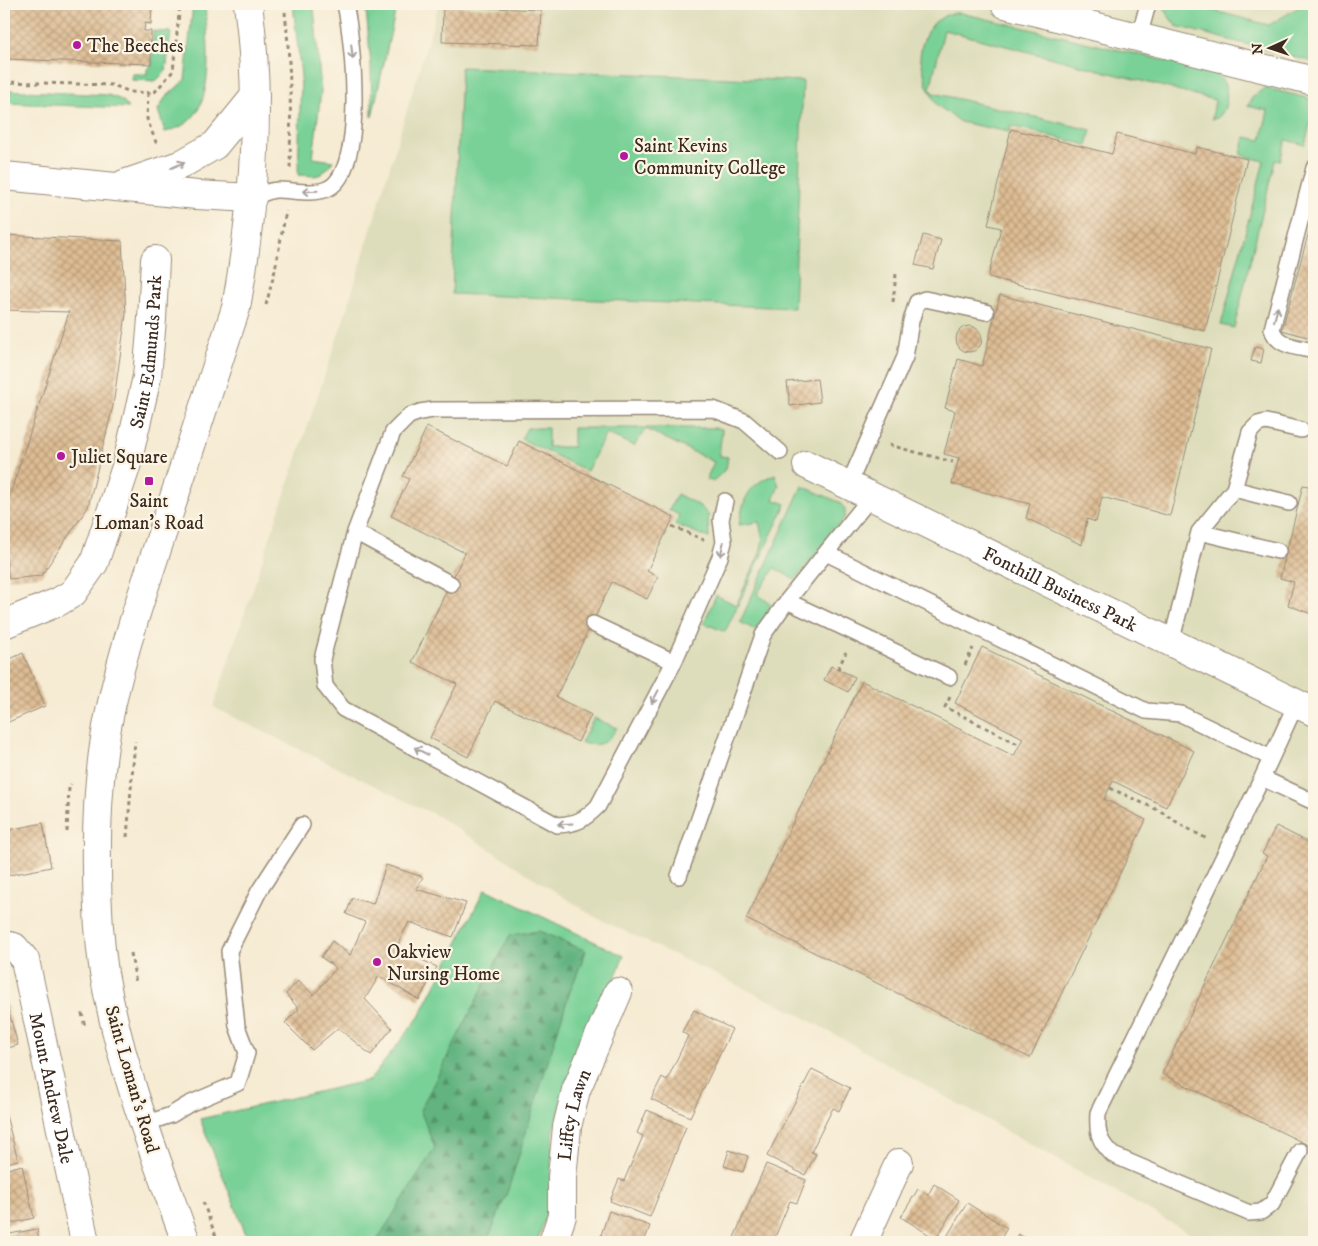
<svg xmlns="http://www.w3.org/2000/svg" width="1318" height="1246" font-family="'IM FELL DW Pica',serif">
<style>
.built{fill:#deddbb}
.grass{fill:#79d197;stroke:#5a7e5a}
.forest{fill:url(#forest-firs);stroke:#4e6e4f}
.building{fill:url(#building-cross-hatch)}
.lines{fill:none;stroke-linecap:round;stroke-linejoin:round}
.service-casing{stroke:#988a78;stroke-width:18}
.minor-casing{stroke:#988a78;stroke-width:30}
.tertiary-casing{stroke:#988a78;stroke-width:30}
.path{stroke:#988a78;stroke-width:3;stroke-dasharray:4 4;stroke-linecap:butt}
.service{stroke:#fff;stroke-width:15}
.minor{stroke:#fff;stroke-width:28}
.tertiary{stroke:#fff;stroke-width:28}
.oneway{stroke:#a79f9a}
.poi-dot{fill:#b5179e;stroke:#fcf5e5;stroke-width:2}
.labels{text-anchor:middle;stroke-width:4.5;stroke-linejoin:round;paint-order:stroke}
.poi-label{font-size:19px;fill:#3b2a1e;stroke:#fcf5e5;text-anchor:start}
.street-label{font-size:19px;fill:#3b2a1e;stroke:#fcf5e5}
</style>
<defs>
<pattern id="forest-firs" width="22" height="20" patternUnits="userSpaceOnUse" patternTransform="scale(1.25)"><rect width="22" height="20" fill="#62b380"/><path d="M5 1l3.5 6h-7zM16 11l3.5 6h-7z" fill="#529268"/></pattern>
<pattern id="building-cross-hatch" width="8" height="8" patternUnits="userSpaceOnUse" patternTransform="scale(1.25)"><rect width="8" height="8" fill="#debd94"/><path d="M0 0l8 8M0 8l8-8" fill="none" stroke="#b59a78"/></pattern>
</defs>
<rect width="100%" height="100%" fill="#fcf5e5"/>
<filter id="ink" filterUnits="userSpaceOnUse"><feTurbulence type="fractalNoise" baseFrequency=".02" numOctaves="2"/><feDisplacementMap in="SourceGraphic" scale="10" xChannelSelector="R" yChannelSelector="G"/><feConvolveMatrix kernelMatrix="1 2 1 2 8 2 1 2 1" color-interpolation-filters="sRGB"/></filter>
<filter id="wash" filterUnits="userSpaceOnUse"><feTurbulence type="fractalNoise" baseFrequency=".0096" numOctaves="4" result="noise"/><feDisplacementMap in="SourceGraphic" scale="20" xChannelSelector="R" yChannelSelector="G"/><feGaussianBlur stdDeviation="1.12" result="paint"/><feColorMatrix in="noise" values="0 0 0 0 0 0 0 0 0 0 0 0 0 0 0 0 0 1.4 0 .05"/><feComposite in="paint" operator="in"/></filter>
<g filter="url(#wash)">
<rect width="100%" height="100%" fill="#f6ebd3"/>
<path class="built" d="M 439,4 L 1314,4 L 1314,1242 L 1205,1242 L 796,1013 L 595,917 L 439,817 L 213,707 L 347,309 Z"/>
<path class="grass" d="M 193,4 L 205,4 C 207,35 216,98 189,121 C 182,127 173,130 165,132 L 158,110 L 165,98 L 185,80 Z
M 293,4 L 332,4 L 314,7 L 321,91 L 313,158 L 333,161 C 320,179 319,176 298,175 L 301,76 Z
M 370,4 L 397,4 L 372,117 L 371,67 L 366,8 Z
M 1164,4 L 1188,4 L 1269,25 L 1299,7 L 1300,4 L 1314,4 L 1314,21 L 1310,40 L 1314,41 L 1314,62 L 1176,26 C 1171,19 1164,12 1164,4 Z
M 955,13 L 961,13 L 1213,72 C 1230,79 1231,109 1217,118 L 1212,119 L 1215,100 L 944,30 L 930,89 L 933,93 L 1091,130 L 1087,145 L 1011,126 L 1009,132 L 960,122 L 937,105 L 927,86 L 920,56 L 922,45 L 927,32 L 935,22 L 946,15 Z
M 153,31 L 171,32 L 166,71 L 156,81 L 132,80 L 132,74 L 147,74 L 147,69 L 152,65 Z
M 461,67 L 803,81 L 794,308 L 452,294 Z
M 1263,89 L 1271,89 L 1311,99 L 1313,101 L 1314,107 L 1305,145 L 1286,140 L 1280,161 L 1275,160 L 1234,328 L 1221,325 L 1264,161 L 1241,155 L 1245,137 L 1261,140 L 1268,111 L 1248,106 L 1252,98 Z
M 4,90 L 108,95 L 122,100 L 128,108 L 4,103 Z
M 527,428 L 548,428 L 548,447 L 573,447 L 573,428 L 716,428 L 722,429 C 722,439 719,445 720,456 L 728,457 L 726,469 L 713,481 L 706,480 L 714,462 L 646,429 L 634,446 L 606,433 L 587,471 L 521,439 Z
M 775,474 L 779,486 L 773,499 L 786,504 L 725,632 L 704,623 L 716,595 L 736,605 L 760,553 L 763,539 L 759,522 L 739,525 C 744,497 747,486 775,474 Z
M 802,486 L 839,502 L 845,509 L 845,517 L 795,580 L 775,568 L 757,594 L 774,606 L 755,630 L 740,622 Z
M 677,494 L 700,506 L 708,514 L 709,538 L 675,524 L 679,515 L 669,510 Z
M 594,718 L 617,728 C 606,744 600,747 581,743 Z
M 485,889 L 624,956 L 553,1129 L 549,1208 L 537,1242 L 249,1242 L 200,1119 L 370,1080 L 419,1017 Z"/>
<path class="forest" d="M 539,931 L 586,951 L 569,994 L 508,1190 L 487,1242 L 376,1242 L 435,1148 L 420,1110 L 510,935 Z"/>
<g id="blocks">
<path class="building" d="M 4,4 L 152,4 L 151,24 L 145,23 L 144,31 L 151,31 L 151,64 L 4,59 Z
M 443,6 L 541,10 L 539,45 L 442,42 Z
M 1011,129 L 1112,154 L 1117,134 L 1195,154 L 1197,147 L 1247,159 L 1205,331 L 988,277 L 1001,228 L 988,225 Z
M 1314,213 L 1314,339 L 1282,330 Z
M 4,235 L 122,241 L 126,314 L 113,406 L 88,507 L 41,576 L 9,579 L 4,545 L 4,513 L 69,312 L 4,310 Z
M 923,235 L 941,240 L 933,269 L 915,265 Z
M 1000,295 L 1211,349 L 1170,516 L 1102,497 L 1096,522 L 1087,519 L 1082,545 L 1026,518 L 1030,504 L 952,484 L 959,458 L 944,454 L 955,411 L 945,408 L 958,359 L 982,366 Z
M956 339a13 13 0 1 1 26 0a13 13 0 1 1-26 0Z
M 1255,347 L 1264,349 L 1261,363 L 1251,361 Z
M 817,379 L 820,402 L 790,406 L 787,382 Z
M 427,427 L 507,466 L 519,441 L 674,517 L 647,571 L 658,577 L 647,599 L 612,582 L 556,697 L 591,715 L 578,742 L 495,701 L 468,757 L 430,738 L 457,684 L 412,662 L 465,553 L 391,516 L 409,479 L 403,476 Z
M 1303,485 L 1314,487 L 1314,615 L 1288,605 L 1294,582 L 1280,578 Z
M 982,647 L 1194,751 L 1166,807 L 1113,781 L 1104,799 L 1146,820 L 1030,1058 L 746,919 L 862,681 L 1014,756 L 1023,738 L 955,703 Z
M 23,653 L 45,706 L 4,724 L 4,662 Z
M 831,666 L 855,677 L 848,692 L 824,680 Z
M 43,823 L 51,867 L 4,876 L 4,831 Z
M 1276,826 L 1314,845 L 1314,1148 L 1162,1074 L 1267,856 L 1262,854 Z
M 386,865 L 423,877 L 416,889 L 466,903 L 453,937 L 409,922 L 396,948 L 437,967 L 419,1000 L 379,976 L 365,999 L 392,1028 L 371,1055 L 338,1028 L 312,1050 L 285,1023 L 299,1009 L 286,994 L 298,981 L 314,995 L 336,968 L 321,957 L 332,941 L 350,955 L 365,922 L 346,914 L 352,898 L 373,904 Z
M 6,1002 L 18,1045 L 4,1049 L 4,1003 Z
M 694,1010 L 732,1029 L 690,1117 L 651,1099 L 662,1077 L 667,1080 L 688,1036 L 682,1032 Z
M 812,1069 L 850,1088 L 839,1111 L 833,1108 L 811,1152 L 816,1154 L 805,1175 L 767,1156 Z
M 4,1108 L 18,1160 L 4,1164 Z
M 647,1110 L 686,1127 L 650,1217 L 610,1201 L 619,1179 L 624,1181 L 643,1136 L 637,1133 Z
M 729,1150 L 748,1156 L 743,1172 L 724,1166 Z
M 766,1164 L 806,1180 L 797,1203 L 790,1201 L 773,1242 L 732,1242 Z
M 22,1165 L 34,1218 L 4,1225 L 4,1170 Z
M 934,1184 L 959,1200 L 936,1239 L 901,1217 L 918,1189 L 928,1195 Z
M 967,1203 L 1007,1228 L 999,1242 L 953,1242 L 946,1238 Z
M 609,1211 L 650,1226 L 644,1242 L 605,1242 L 607,1237 L 601,1235 Z
M 37,1229 L 39,1242 L 4,1242 L 4,1235 Z
M 1018,1234 L 1032,1242 L 1013,1242 Z"/>
</g>
</g>
<g filter="url(#ink)">
<use href="#blocks" fill-opacity="0" stroke="#988a78" stroke-width="1"/>
<g class="lines">
<defs>
<path id="service" d="M 1139,37 L 1148,4
M 1314,168 L 1272,329 C 1277,347 1298,347 1314,351
M 252,198 C 260,195 269,190 277,190 C 293,190 312,195 327,189 C 367,172 353,39 345,4
M 848,486 L 905,357 L 911,321 L 917,302 L 925,299 L 986,312
M 1234,489 L 1289,503
M 725,501 L 721,520 L 724,542 L 720,557 L 674,662 L 598,806 C 584,820 577,824 557,825 L 343,709 L 325,686 L 322,659 L 355,532 L 393,432 L 409,416 L 420,412 L 433,410 L 713,409 L 744,421 L 780,452
M 355,532 L 451,584
M 1199,532 L 1278,551
M 826,553 L 1146,711 L 1181,714 L 1271,758
M 787,601 L 949,677
M 593,624 L 674,662
M 1171,643 L 1199,532 L 1234,489 L 1250,432 L 1258,424 L 1266,422 L 1301,430
M 1296,704 L 1262,778 L 1098,1113 C 1097,1132 1098,1141 1113,1155 L 1249,1213 L 1261,1212 L 1272,1204 L 1300,1151
M 1262,778 L 1314,802
M 679,876 L 763,635 L 787,601 L 871,497
M 144,1124 L 171,1115 L 189,1104 L 238,1083 L 247,1053 L 237,1026 L 229,951 L 259,891 L 302,825"/>
<g id="minor">
<path d="M 1005,4 L 1314,81"/>
<path d="M 4,176 L 197,195 L 252,198"/>
<path d="M 124,184 L 180,165 L 215,145 L 255,96"/>
<path id="s1" d="M 807,465 L 1314,712"/>
<path id="s2" d="M 4,624 L 58,602 L 73,593 L 94,563 L 126,467 L 147,377 L 152,319 L 155,260"/>
<path id="s3" d="M 4,945 L 14,947 L 25,960 L 85,1242"/>
<path id="s4" d="M 553,1242 L 562,1216 L 562,1177 L 567,1127 L 576,1090 L 618,992"/>
<path d="M 863,1242 L 899,1163"/>
</g>
<path id="tertiary" d="M 186,1242 C 154,1153 120,1066 104,973 C 99,939 97,905 97,871 C 96,815 99,761 111,707 C 125,642 147,579 168,516 C 191,446 213,377 236,308 C 254,207 262,105 248,4"/>
</defs>
<use href="#service" class="service-casing"/>
<use href="#minor" class="minor-casing"/>
<use href="#tertiary" class="tertiary-casing"/>
<path class="path" d="M 284,4 C 291,60 291,114 290,170
M 4,82 L 113,85 L 130,92 L 154,93 L 173,71 L 180,4
M 148,93 L 147,119 L 157,145
M 893,302 L 896,274
M 266,305 L 275,270 L 286,211
M 889,445 L 953,462
M 672,526 L 704,540
M 965,665 L 973,648
M 838,669 L 846,652
M 950,697 L 945,707 L 1020,745
M 1110,788 L 1160,811 L 1183,826 L 1209,840
M 67,832 L 69,787 L 71,784
M 127,837 L 135,741
M 131,953 L 136,984
M 82,1013 L 85,1028
M 203,1202 L 218,1242"/>
<use href="#service" class="service"/>
<use href="#minor" class="minor"/>
<use href="#tertiary" class="tertiary"/>
</g>
<defs><path id="oneway-shaft" d="M-6 0H5M1.5-3L5.5 0L1.5 3" fill="none" stroke-width="1.6" stroke-linecap="round" stroke-linejoin="round" transform="scale(1.25)"/></defs>
<g class="oneway">
<use href="#oneway-shaft" transform="translate(352 52) rotate(84)"/>
<use href="#oneway-shaft" transform="translate(178 165) rotate(-24)"/>
<use href="#oneway-shaft" transform="translate(310 191) rotate(178)"/>
<use href="#oneway-shaft" transform="translate(1276 314) rotate(-75)"/>
<use href="#oneway-shaft" transform="translate(722 549) rotate(103)"/>
<use href="#oneway-shaft" transform="translate(655 697) rotate(118)"/>
<use href="#oneway-shaft" transform="translate(421 751) rotate(-152)"/>
<use href="#oneway-shaft" transform="translate(565 824) rotate(177)"/>
</g>
</g>
<g class="poi-dot">
<circle cx="77" cy="45" r="5"/>
<circle cx="624" cy="156" r="5"/>
<circle cx="61" cy="456" r="5"/>
<rect x="144" y="476" width="10" height="10" rx="2.5"/>
<circle cx="377" cy="962" r="5"/>
</g>
<g class="labels">
<g class="poi-label">
<text x="87" y="52">The Beeches</text>
<text x="634" y="152">Saint Kevins<tspan x="634" dy="22">Community College</tspan></text>
<text x="71" y="463">Juliet Square</text>
<text x="149" y="507" text-anchor="middle">Saint<tspan x="149" dy="22">Loman's Road</tspan></text>
<text x="387" y="958">Oakview<tspan x="387" dy="22">Nursing Home</tspan></text>
</g>
<g class="street-label">
<text dy="7" stroke="none"><textPath href="#s2" startOffset="331">Saint Edmunds Park</textPath></text>
<text dy="7" stroke="none"><textPath href="#s1" startOffset="282">Fonthill Business Park</textPath></text>
<text transform="translate(133 1079) rotate(74)" y="7">Saint Loman's Road</text>
<text dy="7" stroke="none"><textPath href="#s3" startOffset="158">Mount Andrew Dale</textPath></text>
<text dy="7" stroke="none"><textPath href="#s4" startOffset="130">Liffey Lawn</textPath></text>
</g>
</g>
<rect width="1318" height="1246" fill="none" stroke="#fcf5e5" stroke-width="20"/>
<g transform="translate(1270 48) rotate(267)" stroke="#fcf5e5" stroke-width="4" paint-order="stroke">
<path d="M0-4L9 19L0 12L-9 19Z" fill="#3b2a1e"/>
<text y="-8" font-size="14" font-weight="bold" text-anchor="middle" fill="#3b2a1e">N</text>
</g>
</svg>
